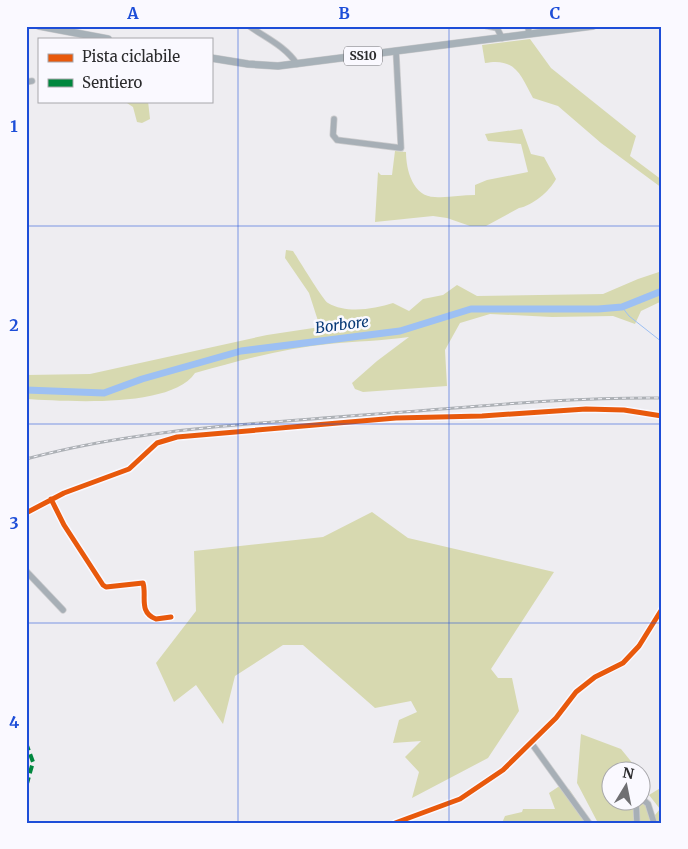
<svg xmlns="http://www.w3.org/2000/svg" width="688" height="849" font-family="Merriweather,serif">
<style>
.green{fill:#d7d9b0}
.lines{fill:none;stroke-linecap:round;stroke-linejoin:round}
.stream{stroke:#9dc0f3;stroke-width:1}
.river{stroke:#9dc0f3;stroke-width:7}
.minor-casing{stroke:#cbcbcd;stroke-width:7}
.major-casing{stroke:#cbcbcd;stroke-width:8}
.minor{stroke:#a7afb6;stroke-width:5.5}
.major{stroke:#a7b1b8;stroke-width:7}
.rail-casing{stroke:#adb1b6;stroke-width:3}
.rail{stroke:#faf9ff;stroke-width:1;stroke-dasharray:4;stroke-linecap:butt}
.quiet{stroke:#00873e;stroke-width:4;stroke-dasharray:8 4;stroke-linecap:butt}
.cycleway-casing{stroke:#faf9ff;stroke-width:8}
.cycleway{stroke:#e8590c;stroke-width:5}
.grid{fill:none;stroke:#1d4ed8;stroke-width:1;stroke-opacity:0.55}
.labels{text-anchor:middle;stroke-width:5;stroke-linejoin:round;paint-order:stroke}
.shield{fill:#faf9ff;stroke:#69696c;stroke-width:1}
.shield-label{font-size:12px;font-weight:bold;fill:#2b2b2d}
.water-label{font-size:15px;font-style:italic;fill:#073876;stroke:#faf9ff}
.neatline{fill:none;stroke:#1d4ed8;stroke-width:2}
.grid-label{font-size:16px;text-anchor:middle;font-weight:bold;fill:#1d4ed8}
</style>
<rect width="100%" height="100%" fill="#eeedf1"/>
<path class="green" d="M 530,39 L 551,68 L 636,136 L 630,156 L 662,180 L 662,188 L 601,143 L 558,106 L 533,98 C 521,76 516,57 485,63 L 482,45 Z
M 124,101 L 148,101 L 150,119 L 142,123 L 137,122 L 133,107 Z
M 522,129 L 531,154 L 544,157 L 556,179 C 550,191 532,206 519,208 L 486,226 L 470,226 L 447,218 L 433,216 L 375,222 L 378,172 L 381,175 L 392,175 L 395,151 L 406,152 C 406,170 413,197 435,197 C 448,198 462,195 475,195 L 475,185 L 487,180 L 528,172 L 521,144 L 488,141 L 485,134 Z
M 286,250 L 293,251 C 299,260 323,300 328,303 C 347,314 374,309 393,303 L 409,311 L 423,299 L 443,295 L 457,285 L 477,296 L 603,294 L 638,279 L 662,271 L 662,301 L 641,311 L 635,324 L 613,316 L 552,317 L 490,314 L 460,323 L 445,350 L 447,386 L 363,392 L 355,389 L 352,383 L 377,361 L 409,337 C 382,341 356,341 329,344 C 284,348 238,361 195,373 C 171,409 65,401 26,399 L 26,375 L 90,374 L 267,335 L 320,327 L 309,293 L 285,258 Z
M 372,512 L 408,538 L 554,572 L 491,669 L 498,678 L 512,678 L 519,711 L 488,758 L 412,798 L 419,772 L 405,757 L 421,741 L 393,743 L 399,720 L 417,712 L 411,701 L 375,708 L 303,645 L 283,645 L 235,676 L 223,724 L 196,685 L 174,702 L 156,663 L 196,611 L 194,551 L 323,537 Z
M 581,734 L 621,749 L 634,765 L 630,771 L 610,772 L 610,802 L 640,802 L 641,800 L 655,815 L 660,809 L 649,795 L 662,787 L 662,823 L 598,823 L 577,783 Z
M 558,787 L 569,789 L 592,823 L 502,823 L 505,816 L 522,812 L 523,809 L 555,809 L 549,793 Z"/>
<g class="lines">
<path class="stream" d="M 622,307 L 629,316 L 662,342"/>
<path class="river" d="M 26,390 L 104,393 L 142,379 L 241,351 L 400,331 L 471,309 L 598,309 L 622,307 L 662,291"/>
<defs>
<path id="minor" d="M 249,26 C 266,38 285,46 297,64
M 487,26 L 497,28
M 496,26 L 502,38
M 528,26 L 529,34
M 26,82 L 32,81
M 334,119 L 333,135 L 337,140 L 401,148 L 396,51
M 51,499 L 64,525 L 103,585 L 106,587 L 143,583 C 147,596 138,612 156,619 L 171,617
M 26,513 L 64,493 L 129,469 L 157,443 L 177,437 L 396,418 L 482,416 L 586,409 L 624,410 L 662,416
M 26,571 L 63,610
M 532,744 L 589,823
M 640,797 L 648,804 L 654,823
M 636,802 L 637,823
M 395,823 L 460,799 L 503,770 L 556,718 L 576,692 L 595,677 L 623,663 L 639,646 L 662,609"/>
<path id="major" d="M 39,26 L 108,39
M 211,58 L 248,64 L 278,66 L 593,26"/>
</defs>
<use href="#minor" class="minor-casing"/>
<use href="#major" class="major-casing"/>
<use href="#minor" class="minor"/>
<use href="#major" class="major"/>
<defs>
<path id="rail" d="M 26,459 C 136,429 251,424 363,415 C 463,408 562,397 662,398"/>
</defs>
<use href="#rail" class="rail-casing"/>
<use href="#rail" class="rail"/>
<path class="quiet" d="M 26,743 L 33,762 L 26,787"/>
<defs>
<path id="cycleway" d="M 51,499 L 64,525 L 103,585 L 106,587 L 143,583 C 147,596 138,612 156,619 L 171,617
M 26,513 L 64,493 L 129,469 L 157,443 L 177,437 L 396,418 L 482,416 L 586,409 L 624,410 L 662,416
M 395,823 L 460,799 L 503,770 L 556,718 L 576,692 L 595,677 L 623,663 L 639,646 L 662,609"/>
</defs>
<use href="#cycleway" class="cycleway-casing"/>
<use href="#cycleway" class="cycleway"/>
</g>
<path class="grid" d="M 238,26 L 238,823M 449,26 L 449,823M 26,226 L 662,226M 26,424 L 662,424M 26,623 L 662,623"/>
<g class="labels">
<rect class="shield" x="344" y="46.5" width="38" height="19" rx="4"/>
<g class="shield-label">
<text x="363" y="60">SS10</text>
</g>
<g class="water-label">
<text transform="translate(342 325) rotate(-7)" y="5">Borbore</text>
</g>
</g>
<rect width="688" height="849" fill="none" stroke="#faf9ff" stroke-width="55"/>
<rect x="38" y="38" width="175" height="65" fill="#faf9ff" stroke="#a7a7ab"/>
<rect x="48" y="54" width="25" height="8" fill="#e8590c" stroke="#a7a7ab"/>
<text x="82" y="62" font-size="15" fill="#2b2b2d">Pista ciclabile</text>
<rect x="48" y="79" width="25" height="8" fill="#00873e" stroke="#a7a7ab"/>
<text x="82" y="88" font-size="15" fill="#2b2b2d">Sentiero</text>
<g transform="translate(626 786) rotate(10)"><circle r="24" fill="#faf9ff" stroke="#a7a7ab"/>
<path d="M0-4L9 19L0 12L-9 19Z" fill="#6f6f72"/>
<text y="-8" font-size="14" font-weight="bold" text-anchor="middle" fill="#2b2b2d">N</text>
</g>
<rect x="28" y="28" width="632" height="794" class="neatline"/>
<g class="grid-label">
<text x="133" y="19">A</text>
<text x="344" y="19">B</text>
<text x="555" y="19">C</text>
<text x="14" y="132">1</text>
<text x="14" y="331">2</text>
<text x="14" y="529">3</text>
<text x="14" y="728">4</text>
</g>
</svg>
